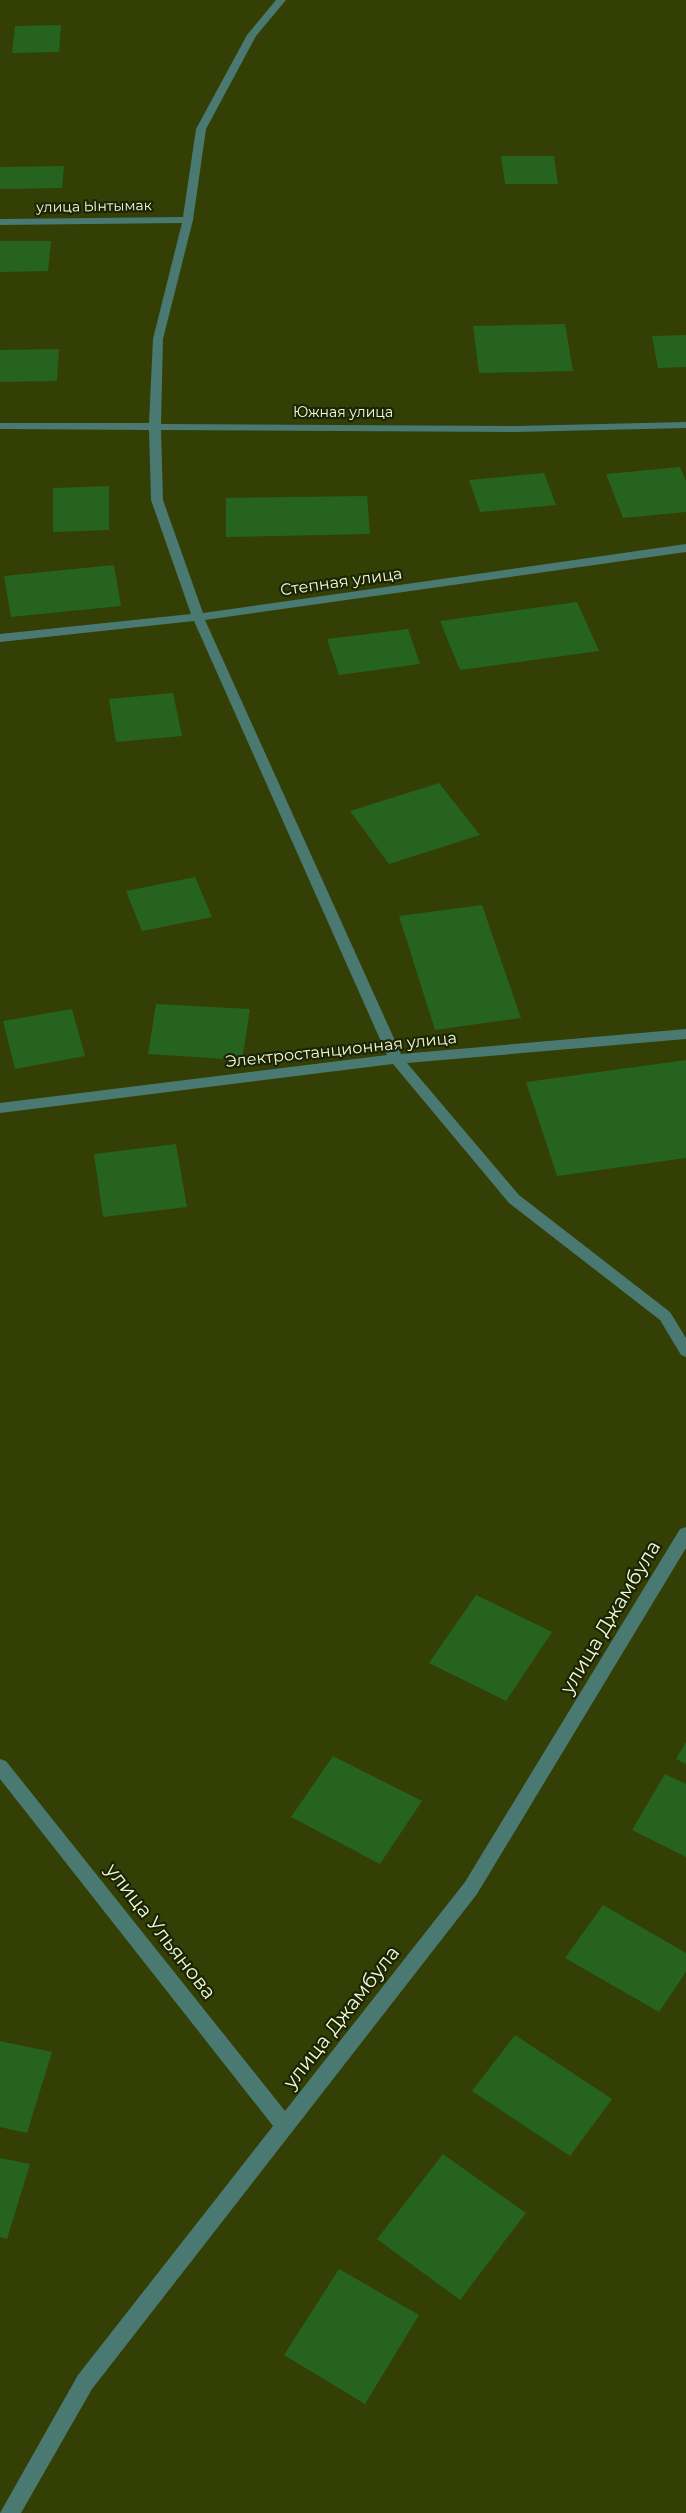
<svg xmlns="http://www.w3.org/2000/svg" width="686" height="2513" font-family="Montserrat,sans-serif">
<style>
.building{fill:#26631f}
.lines{fill:none;stroke-linecap:round;stroke-linejoin:round}
.minor{fill:#497970;fill-rule:evenodd}
.labels{text-anchor:middle;stroke-width:4.5;stroke-linejoin:round;paint-order:stroke}
.far-street-label{font-size:14px;fill:#effbd6;stroke:#1d2406}
.street-label{font-size:16px;fill:#effbd6;stroke:#1d2406}
.near-street-label{font-size:20px;fill:#effbd6;stroke:#1d2406}
</style>
<rect width="100%" height="100%" fill="#333f05"/>
<path class="building" d="M 61,25 L 59,52 L 12,53 L 15,26 Z
M 501,156 L 554,156 L 558,184 L 505,184 Z
M 64,166 L 62,188 L 0,189 L 0,167 Z
M 0,241 L 51,241 L 48,271 L 0,272 Z
M 565,324 L 573,371 L 479,373 L 473,326 Z
M 686,335 L 686,367 L 658,368 L 652,336 Z
M 59,349 L 57,381 L 0,382 L 0,350 Z
M 680,467 L 686,481 L 686,512 L 623,518 L 606,474 Z
M 544,473 L 556,505 L 480,512 L 469,480 Z
M 109,486 L 109,530 L 53,532 L 53,488 Z
M 367,496 L 370,534 L 226,537 L 226,498 Z
M 114,565 L 121,606 L 11,617 L 4,576 Z
M 577,602 L 599,651 L 460,670 L 440,621 Z
M 408,629 L 420,664 L 339,675 L 327,639 Z
M 173,693 L 182,736 L 116,742 L 109,699 Z
M 439,783 L 480,835 L 389,864 L 350,811 Z
M 195,877 L 212,917 L 142,931 L 126,891 Z
M 482,905 L 521,1018 L 435,1030 L 399,916 Z
M 156,1004 L 250,1009 L 242,1060 L 148,1054 Z
M 72,1009 L 85,1056 L 15,1069 L 3,1021 Z
M 686,1060 L 686,1158 L 557,1176 L 526,1082 Z
M 176,1144 L 187,1207 L 103,1217 L 94,1154 Z
M 476,1595 L 552,1632 L 506,1701 L 429,1663 Z
M 686,1742 L 686,1764 L 676,1759 Z
M 333,1756 L 422,1801 L 380,1864 L 291,1817 Z
M 665,1774 L 686,1784 L 686,1857 L 632,1830 Z
M 603,1905 L 686,1953 L 686,1972 L 659,2012 L 565,1958 Z
M 515,2035 L 612,2099 L 570,2156 L 472,2091 Z
M 0,2041 L 52,2052 L 27,2133 L 0,2127 Z
M 443,2154 L 526,2213 L 460,2300 L 377,2239 Z
M 0,2158 L 30,2164 L 7,2239 L 0,2237 Z
M 339,2269 L 419,2315 L 365,2404 L 284,2355 Z"/>
<g class="lines">
<path class="minor" d="M 276,0 L 286,0 L 256,36 L 206,129 L 193,220 L 163,339 L 161,424 L 516,426 L 686,422 L 686,428 L 516,432 L 161,430 L 163,500 L 203,613 L 686,544 L 686,552 L 205,620 L 401,1054 L 686,1029 L 686,1039 L 407,1063 L 519,1195 L 670,1312 L 686,1338 L 686,1357 L 681,1355 L 660,1320 L 509,1203 L 393,1064 L 0,1113 L 0,1103 L 387,1055 L 194,621 L 0,642 L 0,634 L 191,614 L 151,500 L 149,430 L 0,429 L 0,423 L 149,423 L 153,339 L 182,223 L 0,225 L 0,219 L 183,217 L 196,129 L 247,35 Z
M 686,1527 L 686,1548 L 477,1894 L 92,2389 L 21,2513 L 0,2513 L 78,2375 L 273,2126 L 0,1779 L 0,1759 L 6,1761 L 285,2111 L 465,1882 L 680,1529 Z"/>
</g>
<g class="labels">
<g class="far-street-label">
<text transform="translate(94 206) rotate(-1)" y="5">улица Ынтымак</text>
<text x="343" y="417">Южная улица</text>
</g>
<g class="street-label">
<text transform="translate(341 581) rotate(-8)" y="6">Степная улица</text>
<text transform="translate(341 1049) rotate(-6)" y="6">Электростанционная улица</text>
</g>
<g class="near-street-label">
<text transform="translate(610 1617) rotate(-59)" y="7">улица Джамбула</text>
<text transform="translate(161 1931) rotate(52)" y="7">улица Ульянова</text>
<text transform="translate(341 2017) rotate(-52)" y="7">улица Джамбула</text>
</g>
</g>
</svg>
